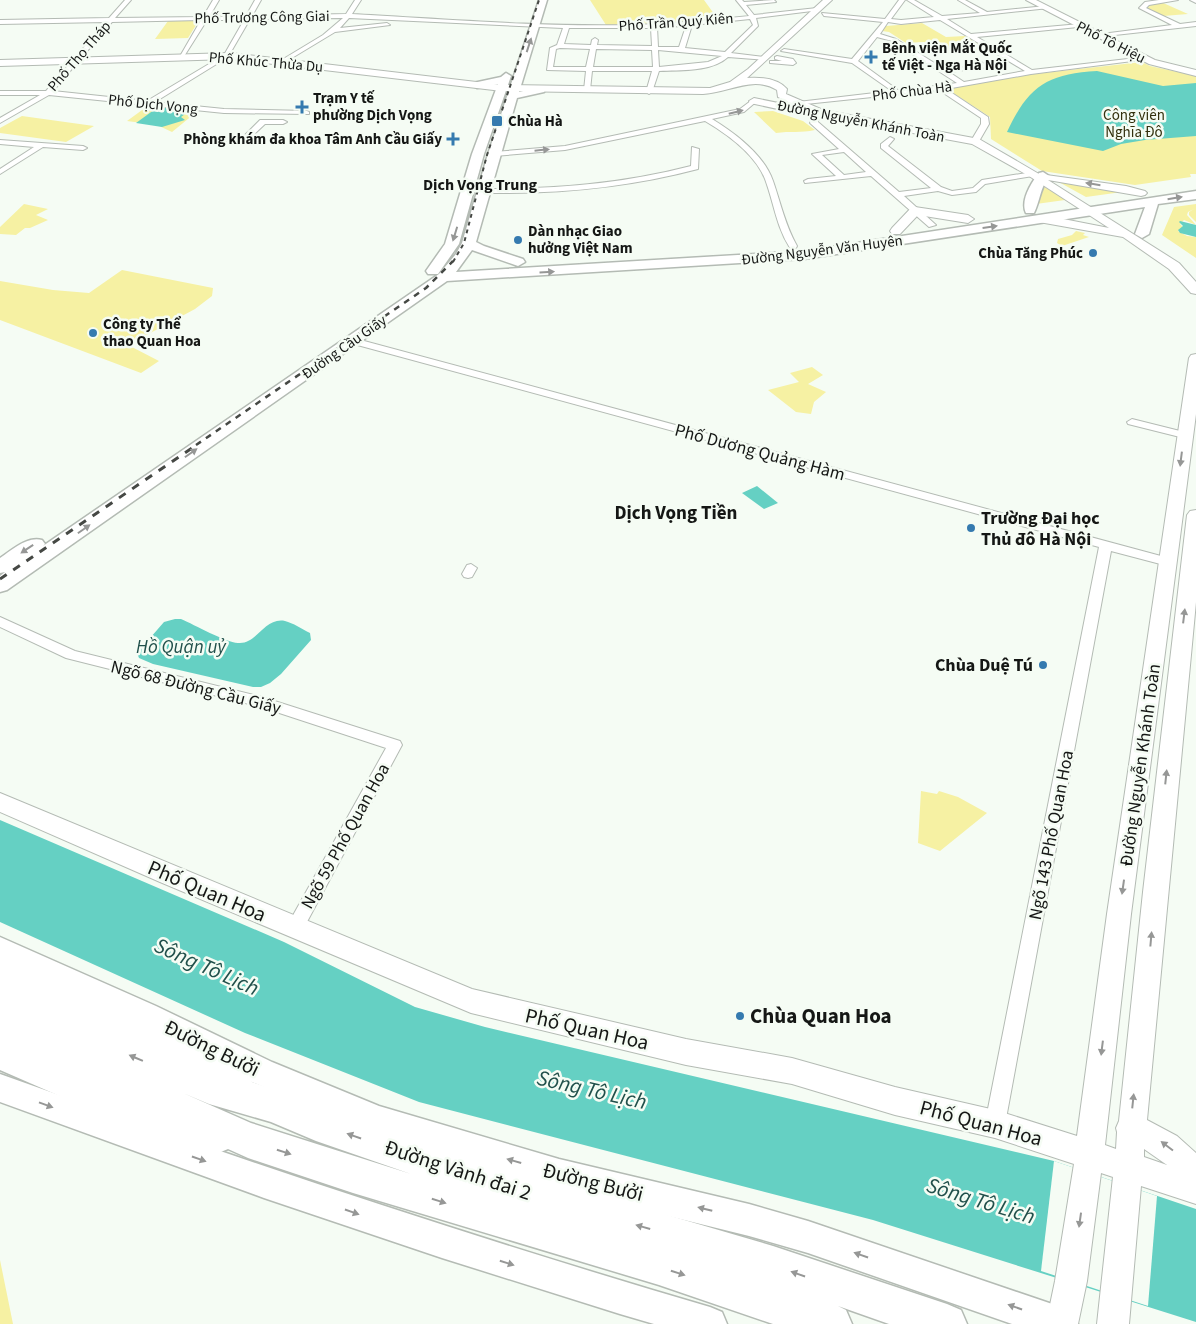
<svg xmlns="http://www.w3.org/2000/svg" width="1196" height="1324" font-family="'Source Sans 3',sans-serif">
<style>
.green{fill:#f6f1a3}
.water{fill:#65d0c3}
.pier{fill:#f5fcf4}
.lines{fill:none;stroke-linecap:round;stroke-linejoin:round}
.street-casing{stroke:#b4bbb4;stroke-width:2}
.secondary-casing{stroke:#b4bbb4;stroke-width:2}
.primary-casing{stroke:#b4bbb4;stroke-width:3}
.highway-casing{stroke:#b4bbb4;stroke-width:3}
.street{fill:#fff;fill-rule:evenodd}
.secondary{fill:#fff;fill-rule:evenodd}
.primary{fill:#fff;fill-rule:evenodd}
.highway{fill:#fff;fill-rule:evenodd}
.rail-far2{stroke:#454844;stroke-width:2;stroke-dasharray:4 4;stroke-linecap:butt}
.rail-far1{stroke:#454844;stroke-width:2.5;stroke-dasharray:6 6;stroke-linecap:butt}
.rail{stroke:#454844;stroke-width:3;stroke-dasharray:8 8;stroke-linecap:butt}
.oneway{fill:#969796}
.poi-dot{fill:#357aaf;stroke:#f5fcf4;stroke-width:2}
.labels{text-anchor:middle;stroke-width:5;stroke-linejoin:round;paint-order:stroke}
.far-street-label{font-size:15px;fill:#151715;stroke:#f5fcf4}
.far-poi-label{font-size:15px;font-weight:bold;fill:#151715;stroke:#f5fcf4;text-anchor:start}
.far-park-label{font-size:15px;fill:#33310e;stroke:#f5fcf4}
.far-neighbourhood-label{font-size:16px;font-weight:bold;fill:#151715;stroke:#f5fcf4}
.street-label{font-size:18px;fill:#151715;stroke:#f5fcf4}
.poi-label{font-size:18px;font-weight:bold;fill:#151715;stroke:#f5fcf4;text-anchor:start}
.neighbourhood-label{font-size:19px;font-weight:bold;fill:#151715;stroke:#f5fcf4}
.water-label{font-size:19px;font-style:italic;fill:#21504b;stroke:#f5fcf4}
.near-street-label{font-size:21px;fill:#151715;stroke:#f5fcf4}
.near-poi-label{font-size:21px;font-weight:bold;fill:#151715;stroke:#f5fcf4;text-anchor:start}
.near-water-label{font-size:22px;font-style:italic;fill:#21504b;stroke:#f5fcf4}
</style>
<rect width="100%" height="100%" fill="#f5fcf4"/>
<path class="green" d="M 590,0 L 704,0 L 717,18 L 681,22 L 606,25 Z
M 1161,2 L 1188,14 L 1163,16 L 1146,9 L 1153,3 Z
M 192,20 L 198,22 L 188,38 L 155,39 L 168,21 Z
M 922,23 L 946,37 L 965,36 L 988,50 L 944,54 L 924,42 L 906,43 L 889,32 L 882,31 L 886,26 Z
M 1142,62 L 1150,66 L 1196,76 L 1196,174 L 1190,174 L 1191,177 L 1135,185 L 1042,171 L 991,139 L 990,117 L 947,89 L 1034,74 Z
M 149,105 L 199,110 L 172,132 L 157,125 L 127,121 Z
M 773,111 L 803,121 L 815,130 C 801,133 790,131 776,133 L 754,112 Z
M 22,116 L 94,126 L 66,142 L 0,133 L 0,128 Z
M 1057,181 L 1122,192 L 1086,197 Z
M 1043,187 L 1047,188 L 1065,200 L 1036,204 Z
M 24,204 L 48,209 L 36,215 L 48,220 L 30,228 L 25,228 L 16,235 L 0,234 L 0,227 Z
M 1196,204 L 1196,222 L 1189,215 L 1189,212 L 1194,209 L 1188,212 L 1187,215 L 1196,225 L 1184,220 L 1180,224 L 1183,227 L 1178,231 L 1187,236 L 1196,237 L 1196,258 L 1162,235 L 1174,207 Z
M 1076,231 L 1085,233 L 1083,235 L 1089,237 L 1062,246 L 1057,243 L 1058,239 L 1072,235 Z
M 122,270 L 213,288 L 212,296 L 195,309 L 128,345 L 159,361 L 141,373 L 0,320 L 0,281 L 53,290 L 89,293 Z
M 812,367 L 823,375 L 808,384 L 826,392 L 814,402 L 811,414 L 796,412 L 768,390 L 799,382 L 790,373 Z
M 921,791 L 937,794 L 939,791 L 958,797 L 987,813 L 940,851 L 918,843 Z
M 0,1260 L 13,1324 L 0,1324 Z"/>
<path class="water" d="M 1097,71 L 1163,86 L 1196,83 L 1196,136 L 1145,140 L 1121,144 L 1103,151 L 1007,132 C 1028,87 1046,74 1097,71 Z
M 158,107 L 189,111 L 181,117 L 185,120 L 162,127 L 136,123 Z
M 1180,221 L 1196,225 L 1196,237 L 1180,233 L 1178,230 L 1183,226 L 1179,222 Z
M 757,486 L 778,503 L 764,509 L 742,493 Z
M 175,619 L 181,619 C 195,625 225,642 238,643 C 257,645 264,617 285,621 C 293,623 302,629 310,633 L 311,640 L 281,674 L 270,683 L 261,687 L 253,687 L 153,664 L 139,658 L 137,653 L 164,622 Z
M 0,820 L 284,942 L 415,1007 L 485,1027 L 1054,1161 L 1196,1209 L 1196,1322 L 873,1220 L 419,1102 L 245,1033 L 0,922 Z"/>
<path class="pier" d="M 1054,1161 L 1157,1196 L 1148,1306 L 1041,1271 Z"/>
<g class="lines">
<defs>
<path id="street" d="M 125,0 L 131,0 L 115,18 L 203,17 L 213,0 L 219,0 L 209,17 L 246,16 L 255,0 L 261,0 L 252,16 L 346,14 L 355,0 L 361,0 L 352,14 C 445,19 538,27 631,25 C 670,24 709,20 749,16 L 736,0 L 742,0 L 744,2 L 774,0 L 776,2 L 746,5 L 754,15 L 817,8 L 820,10 L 756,18 L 758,26 L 731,53 L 764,57 L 766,58 L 766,60 L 728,57 C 712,72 680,70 659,71 L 652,92 L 649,94 L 646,92 L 652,71 L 592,71 L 590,90 L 587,92 L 584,90 L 586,71 L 547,70 L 550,48 L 557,45 L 563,28 L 349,18 L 340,28 L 387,23 L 390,25 L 335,32 L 282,64 L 280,63 L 280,61 L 323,35 L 343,18 L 250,19 L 228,57 L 155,102 L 224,109 L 307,111 L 309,112 L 309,114 L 224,113 L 49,95 L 0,123 L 0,118 L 40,95 L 0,95 L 0,91 L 46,91 L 106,22 L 0,24 L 0,20 L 109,18 ZM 750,19 L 753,25 L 725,52 L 685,48 L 692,25 ZM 201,20 L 179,58 L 183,58 L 207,20 L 244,20 L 224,55 L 147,101 L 53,91 L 112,22 ZM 686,26 L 679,47 L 658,47 L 657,27 ZM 569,28 L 651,28 L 652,46 L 597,45 L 598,40 L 595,38 L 592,40 L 591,45 L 564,44 ZM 560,48 L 590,49 L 586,67 L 553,67 L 556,49 ZM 596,49 L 652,50 L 653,67 L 593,67 ZM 658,50 L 722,56 L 708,62 L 659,67 Z
M 899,0 L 905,0 L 891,19 L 901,20 L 934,17 L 907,0 L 914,0 L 942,16 L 980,13 L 958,0 L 965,0 L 987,12 L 1046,6 L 1049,8 L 947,19 L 971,34 L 1080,24 L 1078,27 L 977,37 L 1032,70 L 1145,57 L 1148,59 L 1031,74 L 946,89 L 988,117 L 989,124 L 978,143 L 975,143 L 971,141 L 981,124 L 981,118 L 939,90 L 796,105 L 796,103 L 798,102 L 892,91 L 852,63 L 781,51 L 784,49 L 852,59 L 883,22 L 824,16 L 822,13 L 885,19 ZM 940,20 L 1025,71 L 964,82 L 949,72 L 989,67 L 975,58 L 972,60 L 980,66 L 944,69 L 896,39 L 880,34 L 888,22 L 901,24 ZM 877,37 L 892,41 L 957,83 L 899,91 L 858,61 Z
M 1159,0 L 1178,0 L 1149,5 L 1146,8 L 1180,24 L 1196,22 L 1196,26 L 1097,37 L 1094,35 L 1172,25 L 1139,8 L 1145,2 Z
M 1190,0 L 1196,0 L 1196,3 Z
M 777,56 L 793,59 L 796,63 L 793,65 L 770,63 L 770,61 L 782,61 L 775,59 L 775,57 Z
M 752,100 L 757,101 L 744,112 L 712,119 C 735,133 764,155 773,181 C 781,204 785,225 797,246 L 796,248 L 790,248 C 776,226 774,203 765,179 C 755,154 727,134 705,121 L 565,150 L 494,156 L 490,154 L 494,152 L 565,146 L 740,109 Z
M 820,114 L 824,116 L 818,120 L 818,122 L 899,192 L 931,188 L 881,148 L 881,144 L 890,137 L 894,139 L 888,146 L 941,187 L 952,191 L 973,188 L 982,180 L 1033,172 L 1037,174 L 1033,176 L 985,184 L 976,192 L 952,195 L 938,191 L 904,196 L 936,225 L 929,227 L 871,176 L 805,183 L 804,181 L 808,179 L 836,176 L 812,154 L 839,149 L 810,123 L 812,118 ZM 844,152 L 866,172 L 844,175 L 822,155 Z
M 260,120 L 283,120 L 287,122 L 283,124 L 265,124 L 250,138 L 264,139 L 264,143 L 225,141 L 221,139 L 225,137 L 242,138 Z
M 0,140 L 83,146 L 87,148 L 83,150 L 43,147 L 0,174 L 0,169 L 34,147 L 0,144 Z
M 692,147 L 699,149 L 698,169 C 627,188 557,194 483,193 L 479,191 L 483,189 C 554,189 622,184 691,166 Z
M 353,338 L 1172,559 L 1174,562 L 1172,565 L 1168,566 L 1111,551 L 1005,1124 L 1002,1131 L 995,1134 L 988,1131 L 985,1124 L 1099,547 L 350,343 L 348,341 Z
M 1132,419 L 1188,433 L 1189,435 L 1184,438 L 1128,424 L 1127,422 Z
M 471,564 L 477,568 L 472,577 L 468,578 L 464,577 L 462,574 L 467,565 Z
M 0,617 L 75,651 L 262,697 L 400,741 L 402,745 L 301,933 L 295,935 L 289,933 L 286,928 L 386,748 L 261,707 L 66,658 L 0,627 Z"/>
<path id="secondary" d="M 823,0 L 832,0 L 747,78 C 761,77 777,78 787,89 L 786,94 L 823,110 L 979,139 L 1039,174 L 1126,186 L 1145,191 L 1147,193 L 1145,195 L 1141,196 L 1048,180 L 1179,263 L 1196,282 L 1196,294 L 1191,293 L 1169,269 L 1123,237 L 1039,222 L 1037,219 L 1043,215 L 1109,228 L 1029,176 L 972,144 L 821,116 L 800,108 L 800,112 L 796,113 L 750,103 L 749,101 L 754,98 L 798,107 L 778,97 L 777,90 C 753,75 728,93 703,94 L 502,91 L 230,59 L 0,66 L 0,60 L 230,53 L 502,85 L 710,88 L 730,82 L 748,69 Z
M 1026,0 L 1036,0 L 1155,60 L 1196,70 L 1196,76 L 1149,64 Z
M 915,207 L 968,215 L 974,219 L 968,223 L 918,215 L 900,234 L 892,234 L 890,231 L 892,228 L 911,208 Z
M 1196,354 L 1196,414 L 1131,914 L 1105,1145 L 1116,1149 L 1117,1132 L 1116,1128 L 1119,1121 L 1143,892 L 1187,515 L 1190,511 L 1196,510 L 1196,602 L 1147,1120 L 1177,1136 L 1196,1153 L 1196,1204 L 1141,1186 L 1129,1324 L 1097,1324 L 1113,1177 L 1101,1173 L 1087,1281 L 1078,1324 L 1046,1324 L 1055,1281 L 1074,1164 L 995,1138 L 895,1115 L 792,1084 L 686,1065 L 471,1013 L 160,882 L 0,812 L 0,793 L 472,989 L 686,1039 L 792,1058 L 895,1087 L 995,1110 L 1077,1136 L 1107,914 L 1189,358 L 1191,355 ZM 1144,1149 L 1167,1165 L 1144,1157 Z"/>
<path id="primary" d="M 539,0 L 547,0 L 519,92 L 540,87 L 545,90 L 544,92 L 517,98 L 476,242 L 484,246 L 523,259 L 525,262 L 518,266 L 472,250 L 456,272 L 804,251 L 1196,191 L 1196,199 L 1158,204 L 1149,234 L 1142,238 L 1135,234 L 1145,207 L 804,259 L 447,281 L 7,590 L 0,592 L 0,576 L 5,572 L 0,573 L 0,558 C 12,550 27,536 42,540 L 45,544 L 43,546 L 439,274 L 456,254 L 462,243 L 488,154 Z
M 506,73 L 511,76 L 484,154 L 459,244 L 438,274 L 428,274 L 426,271 L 445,244 L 472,154 L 498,84 L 477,88 L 472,85 L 473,83 L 501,77 Z
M 1043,172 L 1049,176 C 1040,188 1040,201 1034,213 L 1026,213 C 1020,201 1031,183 1039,173 Z
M 0,937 L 156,1006 L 272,1062 L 379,1106 L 559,1159 L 749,1204 L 808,1221 L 1061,1307 L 1073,1312 L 1078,1324 L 1012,1324 L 808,1253 L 749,1236 L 559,1189 L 379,1136 L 252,1082 L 136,1024 L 0,962 Z
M 0,1074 C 235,1158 471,1237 710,1307 L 722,1312 L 727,1324 L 654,1324 L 620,1314 L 442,1258 L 264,1198 L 0,1102 Z"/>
<path id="highway" d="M 0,956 L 211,1051 L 248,1072 L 252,1082 L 455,1153 L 773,1246 L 947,1304 L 961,1310 L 967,1324 L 889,1324 L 838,1306 L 846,1310 L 852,1324 L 773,1324 L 659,1285 L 353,1193 L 248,1158 L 228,1149 L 216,1154 L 179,1148 L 0,1070 ZM 183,1093 L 209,1104 L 271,1122 L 316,1141 L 411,1174 L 251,1123 Z"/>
</defs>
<use href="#street" class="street-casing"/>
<use href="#secondary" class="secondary-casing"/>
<use href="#primary" class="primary-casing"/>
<use href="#highway" class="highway-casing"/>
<use href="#street" class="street"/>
<use href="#secondary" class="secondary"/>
<use href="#primary" class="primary"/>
<use href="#highway" class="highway"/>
<path class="rail-far2" d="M 453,262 L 464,243 L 487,155 L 539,0"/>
<path class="rail-far1" d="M 196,445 L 426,288 L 453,261"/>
<path class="rail" d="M 0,579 L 198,444"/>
</g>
<defs><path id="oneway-solid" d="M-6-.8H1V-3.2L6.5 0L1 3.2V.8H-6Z" transform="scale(1.25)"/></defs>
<g class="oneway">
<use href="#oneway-solid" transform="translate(529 45) rotate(-72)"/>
<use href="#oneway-solid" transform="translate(736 112) rotate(-14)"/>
<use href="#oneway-solid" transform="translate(542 150) rotate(-6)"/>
<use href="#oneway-solid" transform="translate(1093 184) rotate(-171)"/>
<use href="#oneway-solid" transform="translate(1175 198) rotate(-9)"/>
<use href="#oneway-solid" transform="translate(990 227) rotate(-8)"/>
<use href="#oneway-solid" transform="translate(455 234) rotate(107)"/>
<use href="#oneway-solid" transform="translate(547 272) rotate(-4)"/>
<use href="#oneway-solid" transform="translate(191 453) rotate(-35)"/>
<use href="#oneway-solid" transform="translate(1181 459) rotate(97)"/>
<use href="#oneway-solid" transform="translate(84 529) rotate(-35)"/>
<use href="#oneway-solid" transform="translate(27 549) rotate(146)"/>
<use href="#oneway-solid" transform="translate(1184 616) rotate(-83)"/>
<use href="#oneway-solid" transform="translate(1166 777) rotate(-84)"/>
<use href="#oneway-solid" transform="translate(1123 887) rotate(98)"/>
<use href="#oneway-solid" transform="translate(1151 939) rotate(-85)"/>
<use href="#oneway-solid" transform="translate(1102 1048) rotate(97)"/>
<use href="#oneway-solid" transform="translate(136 1058) rotate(-157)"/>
<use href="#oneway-solid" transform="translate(1133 1101) rotate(-84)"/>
<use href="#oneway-solid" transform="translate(46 1105) rotate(20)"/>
<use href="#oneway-solid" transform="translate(354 1136) rotate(-161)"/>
<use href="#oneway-solid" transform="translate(1167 1146) rotate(-143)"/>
<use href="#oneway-solid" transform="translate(284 1152) rotate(18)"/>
<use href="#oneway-solid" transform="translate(199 1159) rotate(19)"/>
<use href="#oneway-solid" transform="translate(514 1161) rotate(-164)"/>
<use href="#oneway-solid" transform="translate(439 1201) rotate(17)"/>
<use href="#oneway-solid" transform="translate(705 1209) rotate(-166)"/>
<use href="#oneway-solid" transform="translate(352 1212) rotate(19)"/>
<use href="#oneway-solid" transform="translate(1080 1220) rotate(98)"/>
<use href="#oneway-solid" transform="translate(643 1227) rotate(-164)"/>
<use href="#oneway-solid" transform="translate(861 1255) rotate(-161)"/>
<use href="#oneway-solid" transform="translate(507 1263) rotate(17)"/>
<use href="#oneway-solid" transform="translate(678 1273) rotate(18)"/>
<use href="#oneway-solid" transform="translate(798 1274) rotate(-161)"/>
<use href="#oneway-solid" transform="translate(1015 1307) rotate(-161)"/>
</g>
<g class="poi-dot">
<path d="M868.5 49.5h5v5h5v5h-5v5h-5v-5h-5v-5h5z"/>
<path d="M299.5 99.5h5v5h5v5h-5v5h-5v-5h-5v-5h5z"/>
<rect x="491" y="115" width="12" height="12" rx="2.5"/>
<path d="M450.5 131.5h5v5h5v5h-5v5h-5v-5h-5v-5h5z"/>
<circle cx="518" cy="240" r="5"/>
<circle cx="1093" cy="253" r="5"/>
<circle cx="93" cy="333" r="5"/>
<circle cx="971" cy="528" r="5"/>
<circle cx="1043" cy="665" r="5"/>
<circle cx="740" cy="1016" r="5"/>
</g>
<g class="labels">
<g class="far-street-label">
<text transform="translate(262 17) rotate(-1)" y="5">Phố Trương Công Giai</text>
<text transform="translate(676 22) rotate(-4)" y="5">Phố Trần Quý Kiên</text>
<text transform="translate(1111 42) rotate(27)" y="5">Phố Tô Hiệu</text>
<text transform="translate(79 56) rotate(-49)" y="5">Phố Thọ Tháp</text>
<text transform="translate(266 62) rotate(5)" y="5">Phố Khúc Thừa Dụ</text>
<text transform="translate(912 91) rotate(-7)" y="5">Phố Chùa Hà</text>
<text transform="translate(153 104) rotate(6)" y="5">Phố Dịch Vọng</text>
<text transform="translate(861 121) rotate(11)" y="5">Đường Nguyễn Khánh Toàn</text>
<text transform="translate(822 250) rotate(-7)" y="5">Đường Nguyễn Văn Huyên</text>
<text transform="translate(344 347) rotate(-35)" y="5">Đường Cầu Giấy</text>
</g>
<g class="far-poi-label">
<text x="882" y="53">Bệnh viện Mắt Quốc<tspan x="882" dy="17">tế Việt - Nga Hà Nội</tspan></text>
<text x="313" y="103">Trạm Y tế<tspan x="313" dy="17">phường Dịch Vọng</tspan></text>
<text x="508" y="126">Chùa Hà</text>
<text x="442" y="144" text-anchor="end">Phòng khám đa khoa Tâm Anh Cầu Giấy</text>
<text x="528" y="236">Dàn nhạc Giao<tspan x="528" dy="17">hưởng Việt Nam</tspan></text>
<text x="1083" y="258" text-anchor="end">Chùa Tăng Phúc</text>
<text x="103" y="329">Công ty Thể<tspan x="103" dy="17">thao Quan Hoa</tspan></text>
</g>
<g class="far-park-label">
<text x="1134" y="120">Công viên<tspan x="1134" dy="17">Nghĩa Đô</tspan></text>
</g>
<g class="far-neighbourhood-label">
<text x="480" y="190">Dịch Vọng Trung</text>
</g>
<g class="street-label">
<text transform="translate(760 452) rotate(15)" y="6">Phố Dương Quảng Hàm</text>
<text transform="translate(196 687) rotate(14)" y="6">Ngõ 68 Đường Cầu Giấy</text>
<text transform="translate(1140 765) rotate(-82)" y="6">Đường Nguyễn Khánh Toàn</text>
<text transform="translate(1051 835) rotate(-79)" y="6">Ngõ 143 Phố Quan Hoa</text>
<text transform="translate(345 836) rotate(-61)" y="6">Ngõ 59 Phố Quan Hoa</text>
</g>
<g class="poi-label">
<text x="981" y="524">Trường Đại học<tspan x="981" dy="21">Thủ đô Hà Nội</tspan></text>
<text x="1033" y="671" text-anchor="end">Chùa Duệ Tú</text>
</g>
<g class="neighbourhood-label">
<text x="676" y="519">Dịch Vọng Tiền</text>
</g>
<g class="water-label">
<text x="181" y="653">Hồ Quận uỷ</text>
</g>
<g class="near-street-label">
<text transform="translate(207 891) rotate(23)" y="7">Phố Quan Hoa</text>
<text transform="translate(587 1029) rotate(13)" y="7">Phố Quan Hoa</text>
<text transform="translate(212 1048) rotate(26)" y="7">Đường Bưởi</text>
<text transform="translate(981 1123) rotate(15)" y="7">Phố Quan Hoa</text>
<text transform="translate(458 1170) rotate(18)" y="7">Đường Vành đai 2</text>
<text transform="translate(593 1182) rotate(14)" y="7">Đường Bưởi</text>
</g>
<g class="near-poi-label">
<text x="750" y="1023">Chùa Quan Hoa</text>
</g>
<g class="near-water-label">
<text transform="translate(207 966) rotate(24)" y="8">Sông Tô Lịch</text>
<text transform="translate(592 1089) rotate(13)" y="8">Sông Tô Lịch</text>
<text transform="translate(981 1200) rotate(17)" y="8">Sông Tô Lịch</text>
</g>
</g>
</svg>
